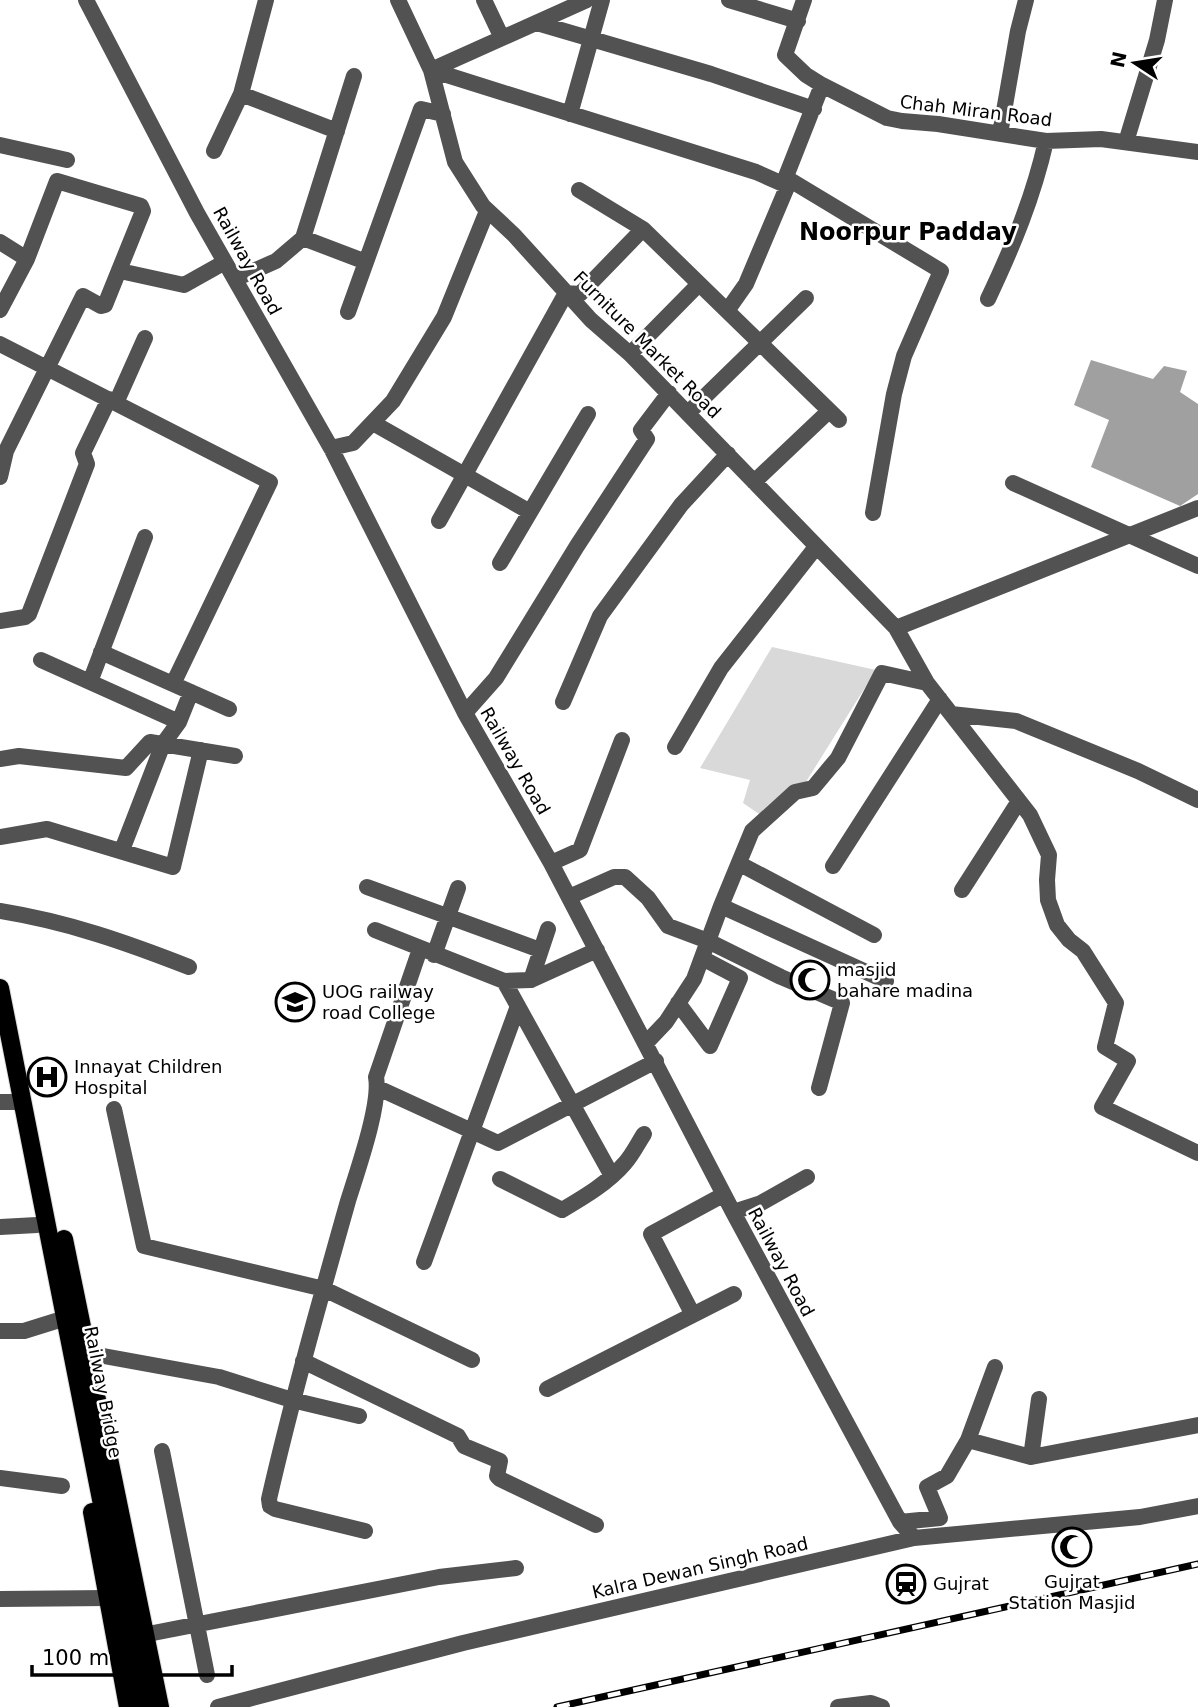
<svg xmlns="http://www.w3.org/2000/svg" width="1198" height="1707" font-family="'DejaVu Sans',sans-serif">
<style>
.green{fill:#d9d9d9}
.water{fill:#a0a0a0}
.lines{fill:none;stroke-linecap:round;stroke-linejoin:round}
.major-casing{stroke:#dbdbdb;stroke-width:20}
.minor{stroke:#525252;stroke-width:16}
.major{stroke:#000;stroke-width:18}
.rail-casing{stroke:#000;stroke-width:7}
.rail{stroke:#fff;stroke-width:4.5;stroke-dasharray:13;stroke-linecap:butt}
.labels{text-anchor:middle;stroke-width:5;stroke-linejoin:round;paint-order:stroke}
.street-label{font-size:18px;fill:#000;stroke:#fff}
.poi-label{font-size:18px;fill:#000;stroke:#fff;text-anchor:start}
.district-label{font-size:24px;font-weight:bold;fill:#000;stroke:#fff}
</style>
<rect width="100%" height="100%" fill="#fff"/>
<path class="green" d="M 772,647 L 876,670 L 804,785 L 780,799 L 759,814 L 743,803 L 750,780 L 700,768 Z"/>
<path class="water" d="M 1091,360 L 1153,379 L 1164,366 L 1187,371 L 1180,392 L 1198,404 L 1198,494 L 1180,506 L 1091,467 L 1109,420 L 1074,405 Z"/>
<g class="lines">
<defs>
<path id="major" d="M 0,988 L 142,1707
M 64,1239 L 160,1707
M 92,1512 L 128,1707"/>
</defs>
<use href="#major" class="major-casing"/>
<path class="minor" d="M 86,0 L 197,213 L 331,448 L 465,713 L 551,863 L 733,1212 L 900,1522 L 914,1538
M 398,0 L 431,70 L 455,162 L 483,206 L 514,235 L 591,320 L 630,354 L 896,628 L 927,683 L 1030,815 L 1049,855 L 1047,880 L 1048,900 L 1057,925 L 1069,940 L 1083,951 L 1116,1003 L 1105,1047 L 1128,1061 L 1102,1107 L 1198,1153
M 484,0 L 502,38
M 729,0 L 798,21
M 804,0 L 785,55 L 806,75 L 822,85
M 537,23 L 711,74 L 814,109
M 431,70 L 756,172 L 783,184 L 790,180 L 941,271 L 904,356 L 894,394 L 873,513
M 431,70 L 587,0
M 241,94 L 337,131
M 570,114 L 602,0
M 1000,134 L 1018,31 L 1026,0
M 1126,142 L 1157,40 L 1165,0
M 0,145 L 67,160
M 214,151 L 241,94 L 266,0
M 783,184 L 822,85 L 887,118 L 902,121 L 938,124 L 1046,141 L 1101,139 L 1198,152
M 579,190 L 643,229 L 839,420
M 303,238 L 366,262
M 0,242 L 27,259
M 120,271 L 184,285 L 225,262
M 235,279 L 276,261 L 303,238 L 354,76
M 988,299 C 1013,246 1033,198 1046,141
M 0,310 L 27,259 L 57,181 L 141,206 L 143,211 L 105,305 L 101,306 L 83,296 L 6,451 L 0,477
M 727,311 L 746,284 L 790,180
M 348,312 L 421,109 L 443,114
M 0,344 L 270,482 L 173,684
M 630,354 L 699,284
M 116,403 L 145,338
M 688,413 L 806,298
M 373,423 L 530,512
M 331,448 L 353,443 L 393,401 L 444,317 L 487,211
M 754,482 L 829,411
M 1013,483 L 1198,566
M 439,521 L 566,293 L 580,294 L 643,229
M 500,563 L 588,414
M 0,621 L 25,617 L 29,614 L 87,464 L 83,453 L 109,399
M 896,628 L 1198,508
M 101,652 L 229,709
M 41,660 L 179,722
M 90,682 L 145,537
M 563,702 L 600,616 L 681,505 L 728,454
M 465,713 L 496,678 L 577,546 L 647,439 L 641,430 L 669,393
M 951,714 L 1016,721 L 1138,771 L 1198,800
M 675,747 L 721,668 L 816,547
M 0,759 L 19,756 L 126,768 L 150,742 L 235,756
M 0,837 L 47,829 L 173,867 L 201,750
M 122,850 L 163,744 L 179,722 L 191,692
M 551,863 L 580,850 L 622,740
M 740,864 L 874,935
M 833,866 L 940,699
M 367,887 L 540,950
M 962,890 L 1019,801
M 569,897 L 614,877 L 625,877 L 648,898 L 668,926 L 708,941 L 781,977 L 842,1003 L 819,1088
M 721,906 L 886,981
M 0,911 C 68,922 125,942 189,967
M 375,930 L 504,981 L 531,980 L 597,950
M 434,955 L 458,888
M 531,980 L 548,929
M 504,981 L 612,1176
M 678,1003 L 710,1046 L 740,978 L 702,958
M 646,1043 L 666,1022 L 694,979 L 721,906 L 752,831 L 795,792 L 813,788 L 838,758 L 882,673 L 927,683
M 378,1088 L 498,1143 L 656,1061
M 0,1102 L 16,1102
M 114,1109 L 144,1246 L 324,1289 L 472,1360
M 500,1179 L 562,1210 C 584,1197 608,1183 625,1163 C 633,1154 638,1143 644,1134
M 733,1212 L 761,1203 L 807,1177
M 0,1227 L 37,1225
M 424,1262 L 518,1006
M 693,1315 L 651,1234 L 723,1195
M 0,1331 L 24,1331 L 56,1321
M 87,1353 L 219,1377 L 292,1400 L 359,1416
M 303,1361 L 458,1436 L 464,1446 L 500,1461 L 497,1476 L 500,1479 L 596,1525
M 547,1389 L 734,1294
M 968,1440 L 1031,1457 L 1198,1425
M 162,1451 L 207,1675
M 1031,1457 L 1039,1399
M 0,1478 L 62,1486
M 900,1522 L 940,1518 L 927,1487 L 947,1476 L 968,1440 L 995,1367
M 365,1531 L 275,1509 L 270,1506 L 269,1499 C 292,1399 320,1300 348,1201 C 357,1172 381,1104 376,1077 L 420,949
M 0,1599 L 108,1598
M 143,1635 L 439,1577 L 516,1568
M 218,1707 L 463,1643 L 914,1538 L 1140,1517 L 1198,1506
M 838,1707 L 871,1703 L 882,1707"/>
<use href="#major" class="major"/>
<defs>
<path id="rail" d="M 557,1707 L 1198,1564"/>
</defs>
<use href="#rail" class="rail-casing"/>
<use href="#rail" class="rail"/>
</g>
<defs>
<symbol id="mosque-ring" viewBox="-11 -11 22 22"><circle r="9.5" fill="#fff" stroke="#000" stroke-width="1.5"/><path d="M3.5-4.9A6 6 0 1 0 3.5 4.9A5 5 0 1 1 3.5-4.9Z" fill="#000"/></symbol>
<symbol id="university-ring" viewBox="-11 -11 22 22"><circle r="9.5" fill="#fff" stroke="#000" stroke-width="1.5"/><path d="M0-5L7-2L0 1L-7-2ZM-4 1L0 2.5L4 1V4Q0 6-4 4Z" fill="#000"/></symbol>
<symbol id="hospital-ring" viewBox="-11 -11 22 22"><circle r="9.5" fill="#fff" stroke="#000" stroke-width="1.5"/><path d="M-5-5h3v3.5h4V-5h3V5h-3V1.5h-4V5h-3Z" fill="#000"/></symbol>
<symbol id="station-ring" viewBox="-11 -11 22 22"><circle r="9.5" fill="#fff" stroke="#000" stroke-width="1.5"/><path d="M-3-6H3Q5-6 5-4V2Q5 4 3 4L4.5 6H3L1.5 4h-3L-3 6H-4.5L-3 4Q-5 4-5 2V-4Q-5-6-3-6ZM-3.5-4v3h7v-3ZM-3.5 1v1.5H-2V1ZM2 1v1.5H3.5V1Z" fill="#000"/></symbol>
</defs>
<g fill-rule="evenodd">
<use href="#mosque-ring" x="788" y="958" width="44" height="44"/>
<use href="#university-ring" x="273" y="980" width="44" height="44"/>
<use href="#hospital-ring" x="25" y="1055" width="44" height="44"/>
<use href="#mosque-ring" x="1050" y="1525" width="44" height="44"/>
<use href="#station-ring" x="884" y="1562" width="44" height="44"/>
</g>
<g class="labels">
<g class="street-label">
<text transform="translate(976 111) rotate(7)" y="6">Chah Miran Road</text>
<text transform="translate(247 261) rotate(61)" y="6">Railway Road</text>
<text transform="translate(647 345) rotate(45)" y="6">Furniture Market Road</text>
<text transform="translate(515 761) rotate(60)" y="6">Railway Road</text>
<text transform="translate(781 1262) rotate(62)" y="6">Railway Road</text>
<text transform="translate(103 1392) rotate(79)" y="6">Railway Bridge</text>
<text transform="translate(700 1568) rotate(-13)" y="6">Kalra Dewan Singh Road</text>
</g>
<g class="poi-label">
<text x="837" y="976">masjid<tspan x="837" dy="21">bahare madina</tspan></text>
<text x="322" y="998">UOG railway<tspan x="322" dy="21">road College</tspan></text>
<text x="74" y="1073">Innayat Children<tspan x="74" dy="21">Hospital</tspan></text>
<text x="1072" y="1588" text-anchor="middle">Gujrat<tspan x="1072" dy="21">Station Masjid</tspan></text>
<text x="933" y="1590">Gujrat</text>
</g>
<g class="district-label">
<text x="908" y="240">Noorpur Padday</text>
</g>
</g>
<g transform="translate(1135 63) rotate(282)" stroke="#ffffff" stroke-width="5" paint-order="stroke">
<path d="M0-5L12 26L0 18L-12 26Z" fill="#000000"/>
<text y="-10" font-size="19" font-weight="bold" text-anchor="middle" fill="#000000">N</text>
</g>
<path d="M32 1665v10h200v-10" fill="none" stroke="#000000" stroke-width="3.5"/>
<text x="42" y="1665" font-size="21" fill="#000000" stroke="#ffffff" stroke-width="5" paint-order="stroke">100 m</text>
</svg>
